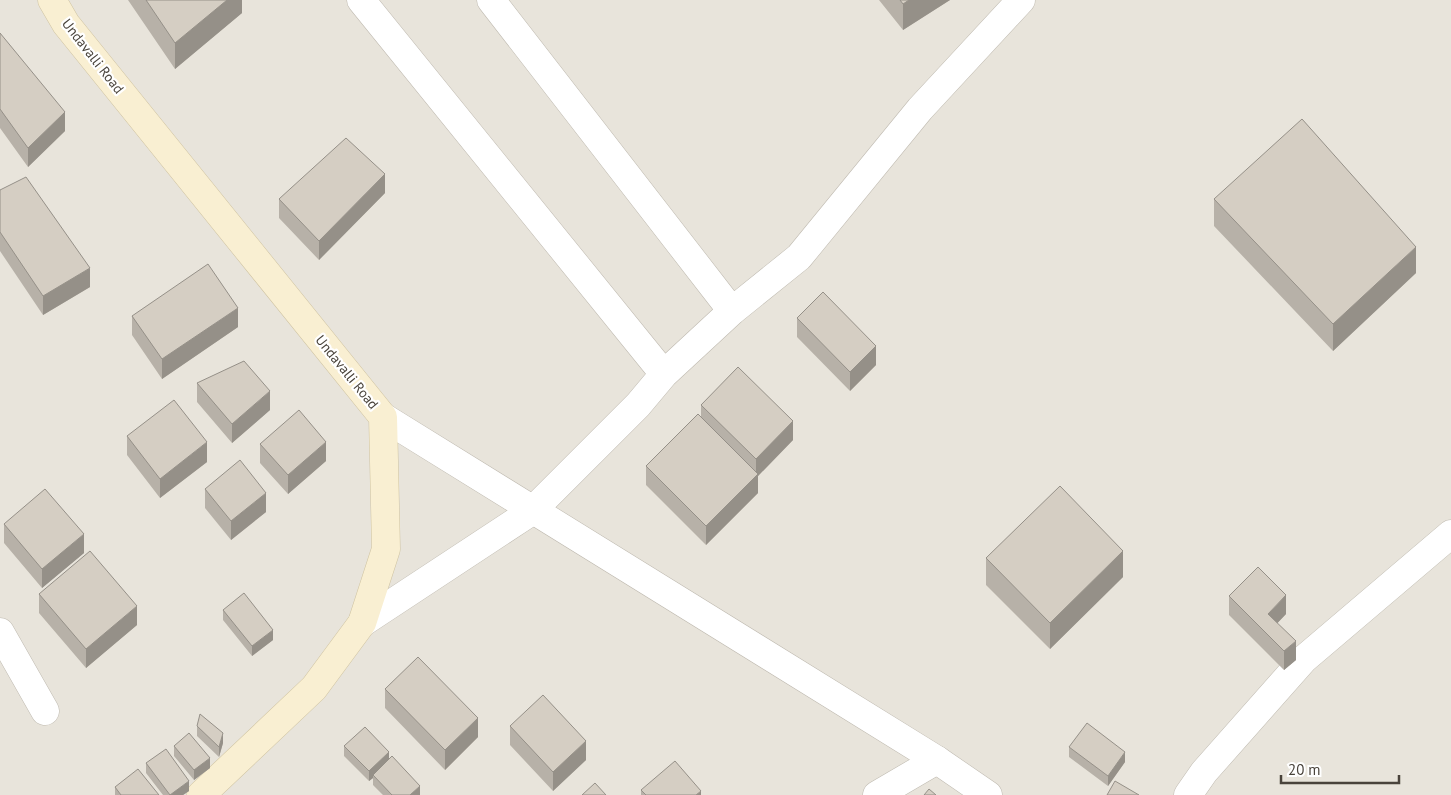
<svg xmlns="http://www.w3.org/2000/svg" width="1451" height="795" font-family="'PT Sans',sans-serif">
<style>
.residential{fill:#e8e4db}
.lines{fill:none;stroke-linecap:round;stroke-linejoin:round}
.minor-casing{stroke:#bfbab0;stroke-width:29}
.tertiary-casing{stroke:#bfbab0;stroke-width:29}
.secondary-casing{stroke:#cfc3a1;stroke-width:29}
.minor{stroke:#fff;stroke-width:28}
.tertiary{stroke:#fff;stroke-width:28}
.secondary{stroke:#f9efd2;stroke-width:28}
.wall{fill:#b7b1a8}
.shaded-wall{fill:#959088}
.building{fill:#d5cec3;stroke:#959088}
.labels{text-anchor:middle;stroke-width:4.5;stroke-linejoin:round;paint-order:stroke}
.street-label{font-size:14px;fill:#49433b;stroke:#fff}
</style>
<rect width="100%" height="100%" fill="#f5f2ed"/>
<path class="residential" d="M 0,0 L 1451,0 L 1451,795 L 0,795 Z"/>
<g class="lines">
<defs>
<path id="minor" d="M 361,0 L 664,374
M 491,0 L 732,311
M 362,623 L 532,511 L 638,405 L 664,374 L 732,311 L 799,257 L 920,109 L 1021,0
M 0,632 L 45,711
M 877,795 L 937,760
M 1188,795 L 1204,772 L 1304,659 L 1451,534"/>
<path id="tertiary" d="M 383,417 L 937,760 L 988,795"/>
<path id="secondary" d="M 52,0 L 66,24 L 383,417 L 386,549 L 362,623 L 314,688 L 201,795"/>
</defs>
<use href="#minor" class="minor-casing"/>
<use href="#tertiary" class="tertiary-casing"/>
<use href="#secondary" class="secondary-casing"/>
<use href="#minor" class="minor"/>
<use href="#tertiary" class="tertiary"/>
<use href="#secondary" class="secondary"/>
</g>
<path class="wall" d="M 128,0 L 242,0 L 242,13 L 175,69 Z
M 879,0 L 950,0 L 903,30 Z
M 0,33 L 65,131 L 28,167 L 0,128 Z
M 0,190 L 90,287 L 43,315 L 0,251 Z
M 385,193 L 319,260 L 279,218 L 279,199 Z
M 1214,199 L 1416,273 L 1333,351 L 1214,226 Z
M 132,316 L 238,327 L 162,379 L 132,335 Z
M 797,318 L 876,365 L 850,391 L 797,337 Z
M 197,383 L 270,410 L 232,443 L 197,402 Z
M 701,405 L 793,440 L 758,476 L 758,493 L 706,545 L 646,485 L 646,466 L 701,417 Z
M 127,436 L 207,462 L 160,498 L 127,455 Z
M 260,444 L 326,461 L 288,494 L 260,463 Z
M 205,489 L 266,512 L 231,540 L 205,508 Z
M 4,524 L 84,553 L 42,588 L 4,543 Z
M 986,558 L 1123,577 L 1050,649 L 986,585 Z
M 39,594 L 137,625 L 86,668 L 39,613 Z
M 1229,596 L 1286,614 L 1277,623 L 1296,660 L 1284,670 L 1229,615 Z
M 223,610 L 273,640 L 252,656 L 223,620 Z
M 385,689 L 478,737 L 445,770 L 385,708 Z
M 197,726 L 223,743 L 219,757 L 197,736 Z
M 510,726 L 586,760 L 553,791 L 510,745 Z
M 174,746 L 210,768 L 194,780 L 174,756 Z
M 344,746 L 389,759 L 420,795 L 383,795 L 373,785 L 373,778 L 369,781 L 344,756 Z
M 1069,747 L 1125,762 L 1108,786 L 1069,757 Z
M 146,763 L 189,791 L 183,795 L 163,795 L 146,773 Z
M 115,787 L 159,795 L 115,795 Z
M 641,790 L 696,795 L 641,795 Z"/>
<path class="shaded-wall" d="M 227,0 L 242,0 L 242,13 L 175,69 L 175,43 Z
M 909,0 L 950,0 L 903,30 L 903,4 Z
M 65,112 L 65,131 L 28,167 L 28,148 Z
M 385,174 L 385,193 L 319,260 L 319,241 Z
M 1416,247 L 1416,273 L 1333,351 L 1333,324 Z
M 90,268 L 90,287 L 43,315 L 43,296 Z
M 238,308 L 238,327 L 162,379 L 162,359 Z
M 876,346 L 876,365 L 850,391 L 850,372 Z
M 270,391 L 270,410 L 232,443 L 232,424 Z
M 793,421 L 793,440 L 758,476 L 758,493 L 706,545 L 706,526 L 756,476 L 756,459 Z
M 207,442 L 207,462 L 160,498 L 160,479 Z
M 326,442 L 326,461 L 288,494 L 288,475 Z
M 266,493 L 266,512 L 231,540 L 231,521 Z
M 84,534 L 84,553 L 42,588 L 42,569 Z
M 1123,551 L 1123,577 L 1050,649 L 1050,623 Z
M 1286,595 L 1286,614 L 1268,633 L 1268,614 Z
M 137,606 L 137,625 L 86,668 L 86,649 Z
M 273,630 L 273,640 L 252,656 L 252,646 Z
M 1296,641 L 1296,660 L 1284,670 L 1284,651 Z
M 478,718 L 478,737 L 445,770 L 445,750 Z
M 223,733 L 223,743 L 219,757 L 219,747 Z
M 586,741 L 586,760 L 553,791 L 553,772 Z
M 389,752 L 389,762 L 373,775 L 373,778 L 369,781 L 369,771 Z
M 1125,752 L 1125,762 L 1108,786 L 1108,776 Z
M 210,758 L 210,768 L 194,780 L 194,770 Z
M 189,781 L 189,791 L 183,795 L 170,795 Z
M 420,786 L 420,795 L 410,795 Z
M 701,791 L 701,795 L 696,795 Z"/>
<path class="building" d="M 146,0 L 227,0 L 175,43 Z
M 900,0 L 909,0 L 903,4 Z
M 0,33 L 65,112 L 28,148 L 0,109 Z
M 1302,119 L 1416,247 L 1333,324 L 1214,199 Z
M 346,138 L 385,174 L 319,241 L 279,199 Z
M 26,177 L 90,268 L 43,296 L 0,232 L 0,190 Z
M 208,264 L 238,308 L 162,359 L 132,316 Z
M 823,292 L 876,346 L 850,372 L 797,318 Z
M 244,361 L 270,391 L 232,424 L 197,383 Z
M 738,367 L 793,421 L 756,459 L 701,405 Z
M 174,400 L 207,442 L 160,479 L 127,436 Z
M 299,410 L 326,442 L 288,475 L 260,444 Z
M 698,414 L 758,474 L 706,526 L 646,466 Z
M 240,460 L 266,493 L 231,521 L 205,489 Z
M 1060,486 L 1123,551 L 1050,623 L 986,558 Z
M 45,489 L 84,534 L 42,569 L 4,524 Z
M 90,551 L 137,606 L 86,649 L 39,594 Z
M 1258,567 L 1286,595 L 1268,614 L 1296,641 L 1284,651 L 1229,596 Z
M 244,593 L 273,630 L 252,646 L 223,610 Z
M 418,657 L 478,718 L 445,750 L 385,689 Z
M 543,695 L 586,741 L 553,772 L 510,726 Z
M 200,714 L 223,733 L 219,747 L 197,726 Z
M 1087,723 L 1125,752 L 1108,776 L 1069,747 Z
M 365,727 L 389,752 L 369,771 L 344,746 Z
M 189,733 L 210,758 L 194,770 L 174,746 Z
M 166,749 L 189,781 L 170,795 L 146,763 Z
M 392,756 L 420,786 L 410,795 L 392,795 L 373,775 Z
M 675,761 L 701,791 L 696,795 L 646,795 L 641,790 Z
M 138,769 L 159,795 L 121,795 L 115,787 Z
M 1115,781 L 1139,795 L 1107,795 Z
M 595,783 L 606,795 L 582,795 Z
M 929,789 L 936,795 L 924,795 Z"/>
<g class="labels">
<g class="street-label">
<text transform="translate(93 56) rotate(52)" y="5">Undavalli Road</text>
<text transform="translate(347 372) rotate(51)" y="5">Undavalli Road</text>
</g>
</g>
<path d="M1281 775v8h118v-8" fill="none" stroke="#49433b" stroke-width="2.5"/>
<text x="1288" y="775" font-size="15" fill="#49433b" stroke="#ffffff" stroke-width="4" paint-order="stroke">20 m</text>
</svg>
